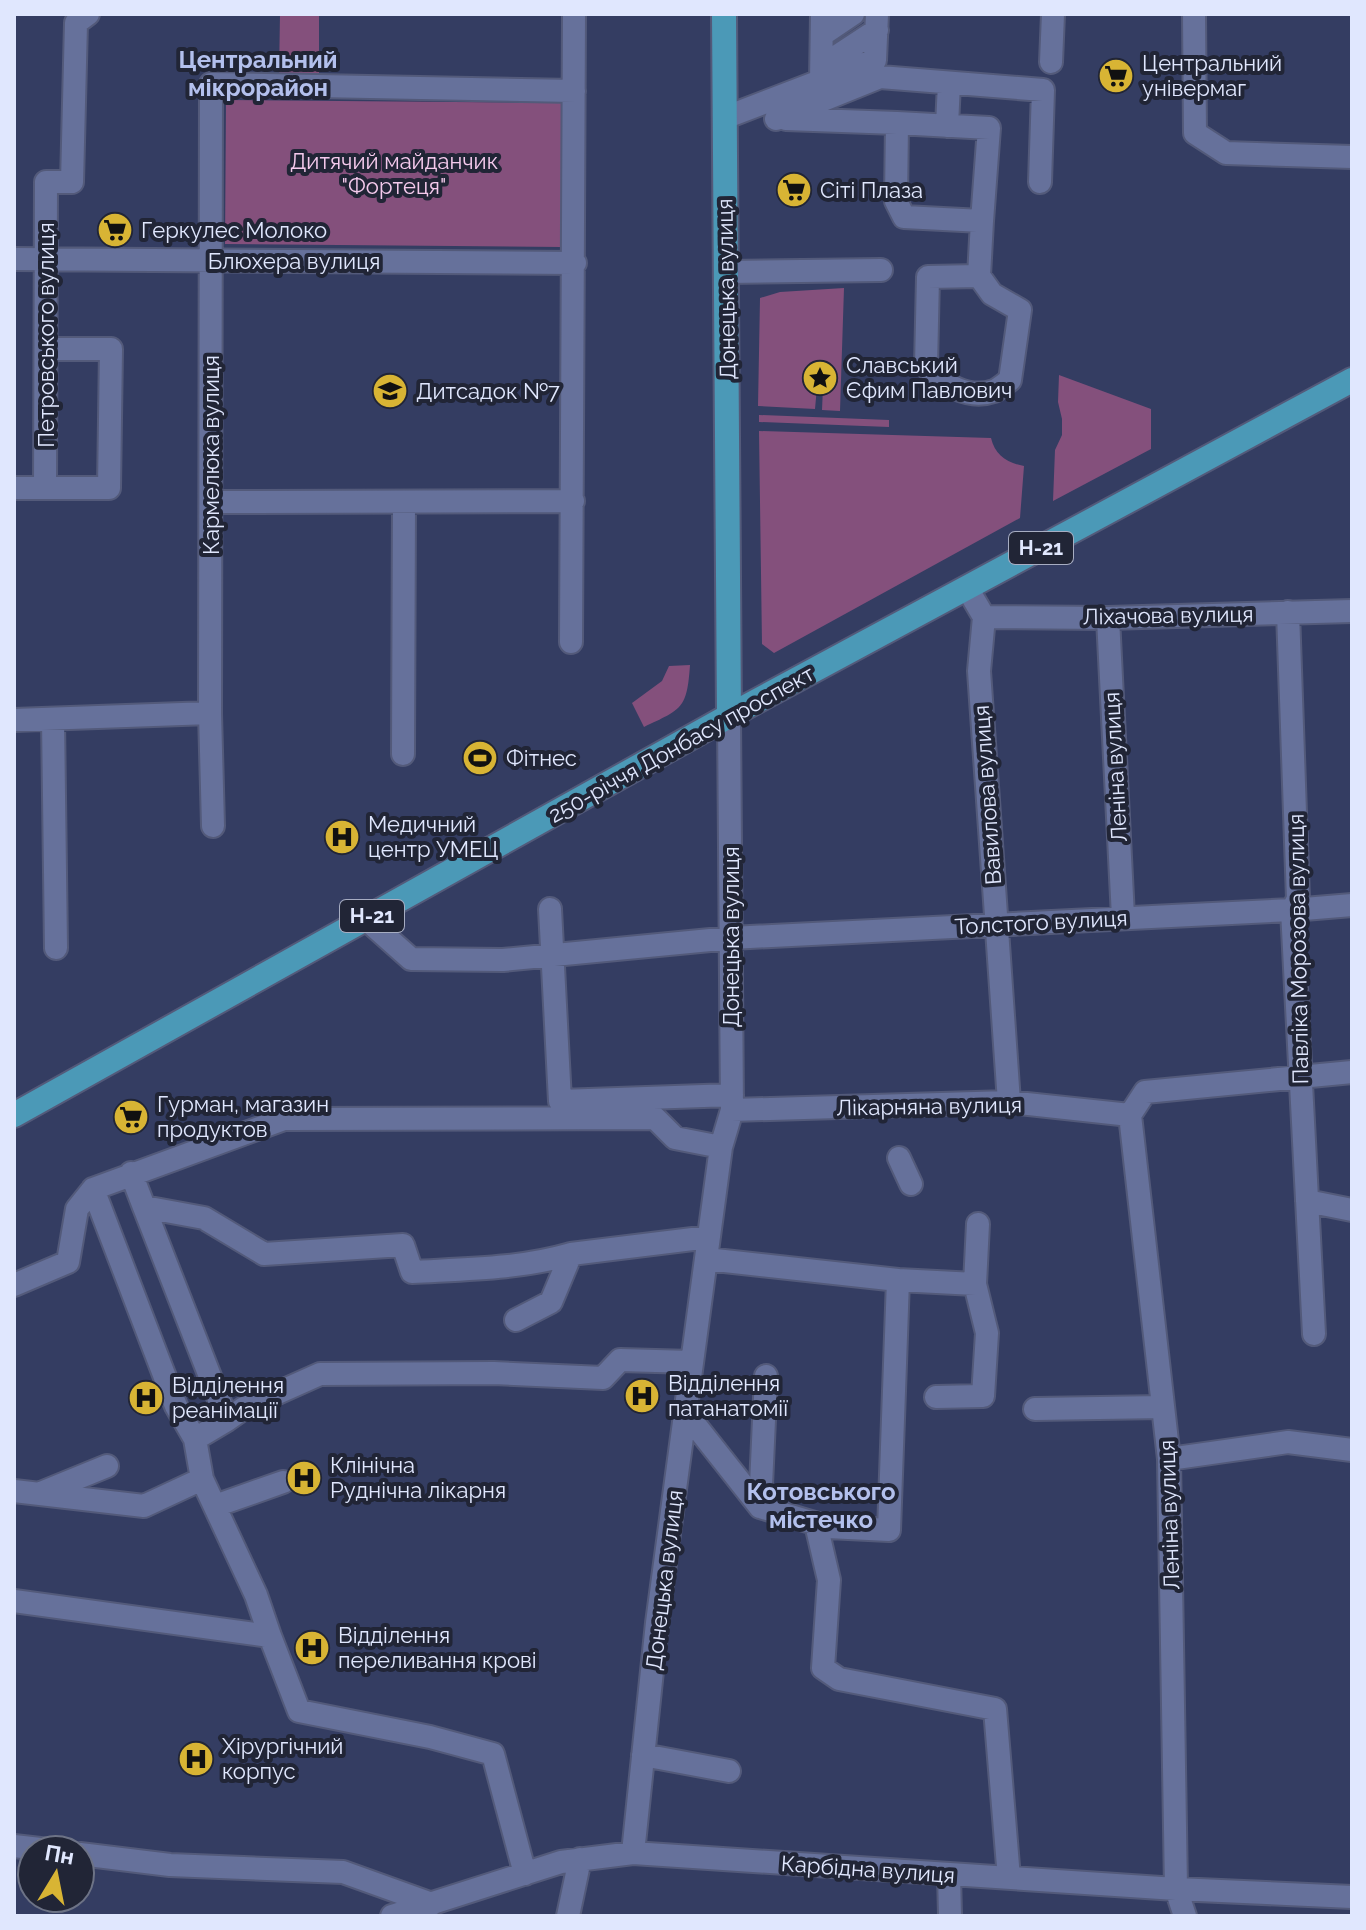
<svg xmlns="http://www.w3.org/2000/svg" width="1366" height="1930" font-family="Raleway,sans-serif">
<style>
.green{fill:#84507c}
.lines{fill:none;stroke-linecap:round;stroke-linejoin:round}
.minor-casing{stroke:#535a7a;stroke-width:26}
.major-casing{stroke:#535a7a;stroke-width:28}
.minor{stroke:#66719b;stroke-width:22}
.major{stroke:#4b99b7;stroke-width:24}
.labels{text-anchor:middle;stroke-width:8;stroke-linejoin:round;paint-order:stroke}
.shield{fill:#212536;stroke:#a7adc2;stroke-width:2}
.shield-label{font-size:20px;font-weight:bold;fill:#e0e7fe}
.poi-label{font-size:22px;fill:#e0e7fe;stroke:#212536;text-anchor:start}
.park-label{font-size:22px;fill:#f5caed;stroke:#212536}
.street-label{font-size:22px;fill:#e0e7fe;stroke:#212536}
.neighbourhood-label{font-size:24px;font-weight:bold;fill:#b3c0ed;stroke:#212536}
</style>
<rect width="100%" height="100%" fill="#343d62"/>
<path class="green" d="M 280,14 L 319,14 L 319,77 L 279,75 Z
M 226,100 L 563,103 L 562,247 L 225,244 Z
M 844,288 L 840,411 L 822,410 L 823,387 L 828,387 L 828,372 L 811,372 L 810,386 L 817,387 L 815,409 L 758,406 L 760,298 L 780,292 Z
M 1059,375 L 1151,409 L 1151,449 L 1053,501 L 1055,450 L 1062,435 L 1062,419 L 1058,402 Z
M 759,415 L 889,420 L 889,427 L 759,422 Z
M 759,431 L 991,438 C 995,455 1007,463 1024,466 L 1020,518 L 774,653 L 762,644 Z
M 690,665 C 687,709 682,709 644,727 L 632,703 L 662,681 L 669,666 Z"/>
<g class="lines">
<defs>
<path id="minor" d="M 1194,14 L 1195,133 L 1226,153 L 1352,157
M 822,35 L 853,14
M 1051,62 L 1053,14
M 822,66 L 877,30
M 821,81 L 822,14
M 724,118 L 875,60 L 877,14
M 776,119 L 880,77 L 1043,90 L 1040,182
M 786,119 L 897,123
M 947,126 L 949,83
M 14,259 L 575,263
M 726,272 L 881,270
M 979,276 L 928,277 L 926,366 C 942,384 968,400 994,391 C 999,389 1006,383 1010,380 L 1020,310 L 992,294 L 979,276 L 982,221 L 904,217 L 896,201 L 897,123 L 989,128 L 982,221
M 14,488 L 109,488 L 111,349 L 47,349
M 45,488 L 46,182 L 72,182 L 76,23 L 88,14
M 211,502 L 573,501
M 967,588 L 984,617 L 979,671 L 1009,1102
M 1288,612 L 1298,899 L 1292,910 L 1314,1334
M 984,617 L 1108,618 L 1352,611
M 1108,618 L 1123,917
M 571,642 L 574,14
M 53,719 L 56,948
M 14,720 L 210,713
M 403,754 L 404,502
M 213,826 L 210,713 L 211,84 L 574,91
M 550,909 L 560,1101 L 732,1095
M 366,919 L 411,959 L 503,960 L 731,938 L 1292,910 L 1352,905
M 732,1110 L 1009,1102 L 1130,1115
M 1130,1115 L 1169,1459 L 1176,1889 L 1185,1916
M 1130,1115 L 1145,1092 L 1352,1072
M 899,1158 L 911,1184
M 131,1173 L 144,1207 L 204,1218 L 264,1254 L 403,1245 L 412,1272 C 466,1269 519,1269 571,1254
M 1307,1201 L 1352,1210
M 898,1280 L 975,1284 L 978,1224
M 14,1285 L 68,1262 L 77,1209 L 93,1189
M 516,1320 L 551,1302 L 571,1254 L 709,1237
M 936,1397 L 983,1396 L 987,1333 L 975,1284
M 1035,1409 L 1163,1407
M 685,1412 L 760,1507 L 828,1527 L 889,1530 L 898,1280 L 706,1259
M 227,1420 L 244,1408 L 320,1374 L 494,1373 L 603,1378 L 620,1360 L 692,1362
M 195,1439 L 176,1406 L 93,1189 L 284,1119 L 655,1118 L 675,1138 L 721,1147
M 1169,1459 L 1288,1442 L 1352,1450
M 202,1479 L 256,1595 L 270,1636
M 14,1491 L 144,1506 L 202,1479 L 195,1439 L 227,1420 L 144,1207
M 41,1493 L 107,1466
M 215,1506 L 283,1482
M 760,1507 L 766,1376
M 816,1524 L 829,1580 L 823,1668 L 839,1679 L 995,1709 L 1009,1878
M 14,1601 L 270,1636 L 299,1711 L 430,1737 L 493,1754 L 525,1874
M 643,1755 L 729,1771
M 14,1846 L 49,1850
M 633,1853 L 657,1623 L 721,1147 L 732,1110 L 729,716
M 80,1854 L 170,1865 L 343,1872 L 432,1904
M 949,1874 L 950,1916
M 392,1916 L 561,1862 L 633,1853 L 1176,1889 L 1352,1897
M 568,1916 L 580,1859"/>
<path id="major" d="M 724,14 L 729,716
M 14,1115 L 729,716 L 1352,380"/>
</defs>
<use href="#minor" class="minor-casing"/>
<use href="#major" class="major-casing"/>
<use href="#minor" class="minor"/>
<use href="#major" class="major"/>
</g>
<defs>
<symbol id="supermarket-disc" viewBox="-11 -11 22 22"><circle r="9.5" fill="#d8b434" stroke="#212536"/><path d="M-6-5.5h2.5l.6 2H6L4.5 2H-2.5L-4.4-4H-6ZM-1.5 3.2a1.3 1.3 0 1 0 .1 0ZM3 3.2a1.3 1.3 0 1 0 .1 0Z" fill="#111"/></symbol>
<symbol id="sight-disc" viewBox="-11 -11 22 22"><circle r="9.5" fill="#d8b434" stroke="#212536"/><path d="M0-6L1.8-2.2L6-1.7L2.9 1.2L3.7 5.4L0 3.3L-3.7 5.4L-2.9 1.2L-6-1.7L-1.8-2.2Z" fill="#111"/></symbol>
<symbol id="school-disc" viewBox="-11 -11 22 22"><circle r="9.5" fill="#d8b434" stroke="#212536"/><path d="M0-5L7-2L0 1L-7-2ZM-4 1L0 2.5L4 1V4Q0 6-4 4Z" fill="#111"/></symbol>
<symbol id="stadium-disc" viewBox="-11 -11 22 22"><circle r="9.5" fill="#d8b434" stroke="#212536"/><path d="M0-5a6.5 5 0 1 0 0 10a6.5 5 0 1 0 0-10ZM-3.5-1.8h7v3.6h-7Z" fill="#111"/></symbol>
<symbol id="hospital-disc" viewBox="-11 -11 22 22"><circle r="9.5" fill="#d8b434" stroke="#212536"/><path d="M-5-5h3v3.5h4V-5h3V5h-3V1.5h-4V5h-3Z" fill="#111"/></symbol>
</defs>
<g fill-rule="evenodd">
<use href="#supermarket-disc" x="1096" y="56" width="40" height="40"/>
<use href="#supermarket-disc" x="774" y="170" width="40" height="40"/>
<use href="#supermarket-disc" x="95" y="210" width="40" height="40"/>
<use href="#sight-disc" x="800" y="358" width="40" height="40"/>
<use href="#school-disc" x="370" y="371" width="40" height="40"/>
<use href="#stadium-disc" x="460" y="738" width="40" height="40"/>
<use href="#hospital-disc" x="322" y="817" width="40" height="40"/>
<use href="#supermarket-disc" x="111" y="1097" width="40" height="40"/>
<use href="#hospital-disc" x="622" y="1376" width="40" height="40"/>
<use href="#hospital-disc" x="126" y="1378" width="40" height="40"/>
<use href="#hospital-disc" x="284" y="1458" width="40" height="40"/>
<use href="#hospital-disc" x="292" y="1628" width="40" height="40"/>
<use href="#hospital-disc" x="176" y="1739" width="40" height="40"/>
</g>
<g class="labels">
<g class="shield">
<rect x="1009" y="532" width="64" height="32" rx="6"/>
<rect x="340" y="900" width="64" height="32" rx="6"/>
</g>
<g class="shield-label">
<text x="1041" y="555">Н-21</text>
<text x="372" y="923">Н-21</text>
</g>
<g class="poi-label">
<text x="1142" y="71">Центральний<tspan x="1142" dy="25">універмаг</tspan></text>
<text x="820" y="198">Сіті Плаза</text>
<text x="141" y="238">Геркулес Молоко</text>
<text x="846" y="373">Славський<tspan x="846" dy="25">Єфим Павлович</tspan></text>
<text x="416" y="399">Дитсадок №7</text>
<text x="506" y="766">Фітнес</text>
<text x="368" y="832">Медичний<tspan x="368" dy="25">центр УМЕЦ</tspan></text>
<text x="157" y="1112">Гурман, магазин<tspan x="157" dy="25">продуктов</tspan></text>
<text x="668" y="1391">Відділення<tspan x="668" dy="25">патанатомії</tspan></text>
<text x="172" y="1393">Відділення<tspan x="172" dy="25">реанімації</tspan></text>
<text x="330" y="1473">Клінічна<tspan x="330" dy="25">Руднічна лікарня</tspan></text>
<text x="338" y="1643">Відділення<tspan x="338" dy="25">переливання крові</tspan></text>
<text x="222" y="1754">Хірургічний<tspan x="222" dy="25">корпус</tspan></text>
</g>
<g class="park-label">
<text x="394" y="169">Дитячий майданчик<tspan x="394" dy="25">"Фортеця"</tspan></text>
</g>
<g class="street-label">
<text x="294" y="269">Блюхера вулиця</text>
<text transform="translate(726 289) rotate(-91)" y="8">Донецька вулиця</text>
<text transform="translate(46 335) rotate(-90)" y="8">Петровського вулиця</text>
<text transform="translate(211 455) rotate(-90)" y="8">Кармелюка вулиця</text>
<text transform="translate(1168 615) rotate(-1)" y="8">Ліхачова вулиця</text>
<text transform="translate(681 744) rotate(-29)" y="8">250-річчя Донбасу проспект</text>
<text transform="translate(1115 767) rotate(-93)" y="8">Леніна вулиця</text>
<text transform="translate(987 795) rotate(-94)" y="8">Вавилова вулиця</text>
<text transform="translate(1041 922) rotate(-3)" y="8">Толстого вулиця</text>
<text transform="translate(731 937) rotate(-90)" y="8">Донецька вулиця</text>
<text transform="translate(1298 949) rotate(-91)" y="8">Павліка Морозова вулиця</text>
<text transform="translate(929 1106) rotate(-1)" y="8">Лікарняна вулиця</text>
<text transform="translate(1169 1515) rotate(-92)" y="8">Леніна вулиця</text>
<text transform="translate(664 1580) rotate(-83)" y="8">Донецька вулиця</text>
<text transform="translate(868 1869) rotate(4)" y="8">Карбідна вулиця</text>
</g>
<g class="neighbourhood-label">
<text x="258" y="68">Центральний<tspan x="258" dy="28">мікрорайон</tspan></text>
<text x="821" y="1500">Котовського<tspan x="821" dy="28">містечко</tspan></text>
</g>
</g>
<rect width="1366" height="1930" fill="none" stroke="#e0e7fe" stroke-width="32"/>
<g transform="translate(56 1874) rotate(10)"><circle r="38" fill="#212536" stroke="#6d7386" stroke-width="2"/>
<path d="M0-6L14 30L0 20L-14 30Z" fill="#d8b434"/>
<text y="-12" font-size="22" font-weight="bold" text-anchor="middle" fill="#e0e7fe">Пн</text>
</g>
</svg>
